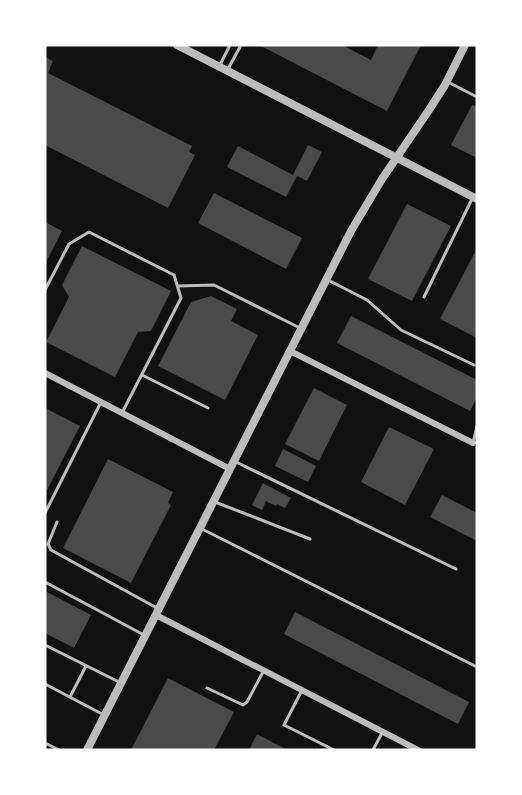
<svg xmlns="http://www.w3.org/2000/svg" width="522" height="795" font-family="Quicksand,sans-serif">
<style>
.building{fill:#4a4a4a}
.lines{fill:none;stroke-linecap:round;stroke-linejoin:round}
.service{stroke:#bcbcbc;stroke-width:3}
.minor{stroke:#bcbcbc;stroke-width:6}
.tertiary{stroke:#bcbcbc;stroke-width:8}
</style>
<rect width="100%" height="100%" fill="#111"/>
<path class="building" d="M 259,45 L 342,45 L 371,60 L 378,45 L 421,45 L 387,111 Z
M 45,57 L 53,61 L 48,73 L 192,146 L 189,152 L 195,155 L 168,208 L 45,145 Z
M 472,105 L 477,107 L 477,158 L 451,145 Z
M 308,145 L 322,152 L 307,181 L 297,176 L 286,197 L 227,167 L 238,146 L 293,175 Z
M 214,193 L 302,238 L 286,269 L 198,223 Z
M 407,204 L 451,226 L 412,301 L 368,279 Z
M 45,222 L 62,231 L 45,264 Z
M 82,246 L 171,291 L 151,331 L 138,332 L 115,377 L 46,342 L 69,297 L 62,285 Z
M 477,248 L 477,338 L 440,319 Z
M 211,296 L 237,309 L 231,321 L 258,335 L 225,400 L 158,366 L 191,302 Z
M 351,316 L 477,380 L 477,397 L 470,411 L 337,343 Z
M 314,388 L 347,405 L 319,461 L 285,444 Z
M 45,408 L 80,426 L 45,494 Z
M 389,427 L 434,449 L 405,505 L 361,482 Z
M 283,449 L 316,466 L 308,482 L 275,466 Z
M 108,459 L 173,492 L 168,503 L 171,505 L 131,583 L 63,548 Z
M 263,483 L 291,498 L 285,508 L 277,504 L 276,506 L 266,501 L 262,510 L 252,505 Z
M 442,495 L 477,513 L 477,541 L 430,517 Z
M 45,591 L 91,615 L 74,648 L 45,633 Z
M 295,612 L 469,702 L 458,724 L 284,634 Z
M 168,678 L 234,712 L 214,750 L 131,750 Z
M 257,734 L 287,750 L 249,750 Z"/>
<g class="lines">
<path class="service" d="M 220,65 L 230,45
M 228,69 L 241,45
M 448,82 L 477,97
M 328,280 L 367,300 L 401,330 L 474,365
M 178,286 L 214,285 L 300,328
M 45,290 L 69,244 L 89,232 L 174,275 L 181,298 L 122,413
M 424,297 L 472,199
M 142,375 L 208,408
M 473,443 L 477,426
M 236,462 L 456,569
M 215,502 L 310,539
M 45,513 L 101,402
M 57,522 L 48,544 L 51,550 L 157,608
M 202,529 L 477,667
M 45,582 L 144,635
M 45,645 L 119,682
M 45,684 L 104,715
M 207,688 L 243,705 L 247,702 L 263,672
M 302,690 L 284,725 L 334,750
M 70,697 L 86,666
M 45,743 L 59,750
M 373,750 L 382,733"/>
<path class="minor" d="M 290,351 L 473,443
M 45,373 L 230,469
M 156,615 L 418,750"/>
<path class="tertiary" d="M 177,45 L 477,199
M 87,750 L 351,231 L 382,179 L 429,110 L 445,85 L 465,45"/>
</g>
<rect width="522" height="795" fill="none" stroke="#ffffff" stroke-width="93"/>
</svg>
